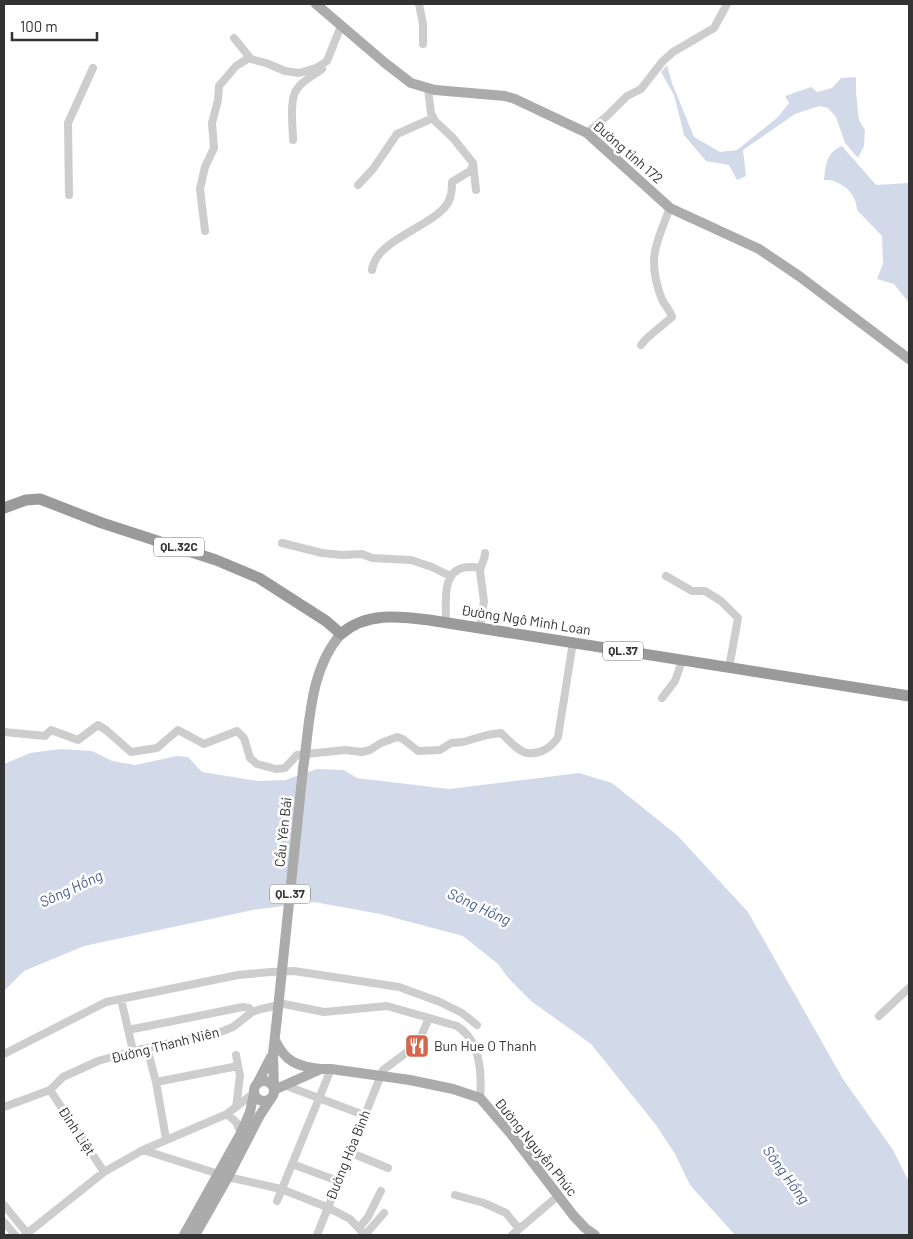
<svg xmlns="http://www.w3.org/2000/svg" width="913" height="1239" font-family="Barlow,sans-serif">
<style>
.water{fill:#d2daea}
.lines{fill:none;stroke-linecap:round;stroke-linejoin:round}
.minor{stroke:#cdcdcd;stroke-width:8}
.major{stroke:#ababab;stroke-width:10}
.highway{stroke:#9a9a9a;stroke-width:11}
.major-bridge{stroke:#ababab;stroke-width:10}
.labels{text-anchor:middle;stroke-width:5;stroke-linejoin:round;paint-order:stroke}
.shield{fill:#fff;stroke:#707070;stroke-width:1}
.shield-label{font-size:12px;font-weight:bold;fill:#333}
.street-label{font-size:14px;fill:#333;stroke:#fff}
.poi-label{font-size:14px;fill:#333;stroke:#fff;text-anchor:start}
.water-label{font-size:15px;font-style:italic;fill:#48608d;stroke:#fff}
</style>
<rect width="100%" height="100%" fill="#fff"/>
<path class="water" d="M 667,65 L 672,83 L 694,137 L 720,152 L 737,150 L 778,117 L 789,103 L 785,96 L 811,87 L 817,92 L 832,88 L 841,78 L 856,77 L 856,92 L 859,120 L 865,130 L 864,146 L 858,158 L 845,143 L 836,117 L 828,108 L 819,106 L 795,114 L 743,150 L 746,176 L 737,180 L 729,165 L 706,161 L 684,135 L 674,95 L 661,72 Z
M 842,146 L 876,185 L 909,183 L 909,303 L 894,284 L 877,279 L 883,264 L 882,236 L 857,210 C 857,193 840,179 824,180 C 826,164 826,153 842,146 Z
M 61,749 L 92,751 L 112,761 L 135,765 L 177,756 L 188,757 L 202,772 L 258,781 L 285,780 L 317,769 L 344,770 L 357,778 L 449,789 L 579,773 L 612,783 L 677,835 L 748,912 L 843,1079 L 893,1150 L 909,1182 L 909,1235 L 735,1235 L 690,1185 L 675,1154 L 656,1125 L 591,1044 L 531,1001 L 509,979 L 498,964 L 463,936 L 380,914 L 314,902 L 253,910 L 84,946 L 24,971 L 4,991 L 4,764 L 30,753 Z"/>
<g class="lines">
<path class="minor" d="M 419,4 L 423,24 L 423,44
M 234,38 L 251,59 L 266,63 L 285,71 L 299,73 L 316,68 L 327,61 L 341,26
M 428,89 L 431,113 L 435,121 L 453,138 L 473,163 L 476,190
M 587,133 L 608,115 L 627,96 L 641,89 L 662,62 L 673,52 L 714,28 L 727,4
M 293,140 C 293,127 289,99 297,89 C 302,81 314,75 322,69
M 358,185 L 373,169 L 397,134 L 433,118
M 69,195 L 68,123 L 93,68
M 205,231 L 200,189 L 205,167 L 214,148 L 212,123 L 218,100 L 219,86 L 236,66 L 249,58
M 372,270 C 376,237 442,225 450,198 C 452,193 452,187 452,182 L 470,171 L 473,165
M 641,345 L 647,338 L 672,317 C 670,310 664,305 661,297 C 647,259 656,243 670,208
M 282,543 L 322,553 L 342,555 L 362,554 L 372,558 L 411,560 L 432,567 L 450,576
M 666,576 L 692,591 L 705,591 L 721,601 L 738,618 L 729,668
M 446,622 C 446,594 441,561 480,568
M 480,628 L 484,601 L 480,572 C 480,565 485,561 485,553
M 662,698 L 675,681 L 682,661
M 4,732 L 45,736 L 51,730 L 78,740 L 98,725 L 106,730 L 131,752 L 157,748 L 178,730 L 204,744 L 237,731 L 244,738 L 250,758 L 257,764 L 276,769 L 285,768 L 297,755 L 345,750 L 362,752 L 370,750 L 381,743 L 397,737 L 403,739 L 418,751 L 440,750 L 451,743 L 463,742 L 487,735 L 501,733 C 508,739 517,751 527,753 C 540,755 552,747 558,737 L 573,642
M 121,999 L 133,1051
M 879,1016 L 909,988
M 128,1030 L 243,1007 L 249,1008 L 252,1012
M 147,1048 L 156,1082 L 166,1139
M 4,1054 L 106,1002 L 238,975 L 271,972 L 294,971 L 399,987 L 440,1002 L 462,1013 L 477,1025
M 156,1082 L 238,1066
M 284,1085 L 364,1115
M 50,1090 L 104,1172
M 4,1107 L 50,1090 L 63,1077 L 98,1061 L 133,1051 L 218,1033 L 233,1027 L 252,1012 L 261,1009 L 284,1004 L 324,1012 L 387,1006 L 457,1026 C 481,1041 482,1074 480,1098
M 236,1107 L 240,1076 L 236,1055
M 227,1114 L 236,1122 L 241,1133
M 143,1150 L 228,1177 L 281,1189 L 327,1207 L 350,1219 L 365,1235
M 349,1152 L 388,1168
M 292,1164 L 338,1181
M 455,1195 L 484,1203 L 506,1213 L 519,1229
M 277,1201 L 331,1069
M 4,1205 L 27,1233
M 4,1222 L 15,1235
M 359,1228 L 368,1217 L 381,1191
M 25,1235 L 104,1172 L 143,1150 L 227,1114 L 254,1093
M 317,1235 L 383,1070 L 414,1047 L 419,1041 L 429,1018
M 365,1235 L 384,1213
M 512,1235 L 559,1195"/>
<path class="major" d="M 316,4 L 385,63 L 411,83 L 435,90 L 505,96 L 515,99 L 587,133 L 670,208 L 759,249 L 799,276 L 909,359
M 303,769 C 310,724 309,670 341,634
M 277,1018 L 273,1054 L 274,1090 L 321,1069 L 331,1069 L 410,1080 L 453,1089 L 480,1098 L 511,1134 L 573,1215 L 585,1228 L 595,1235
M 275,1040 C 285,1062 297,1066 320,1069
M254 1091a10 10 0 1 1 20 0a10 10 0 1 1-20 0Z
M 257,1084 L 271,1057
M 184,1235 L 241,1133 L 250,1112 L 254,1093
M 195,1235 L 228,1177 L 260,1115 L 272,1097"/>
<path class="highway" d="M 4,508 L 26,500 L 40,499 L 102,523 L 216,560 L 259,578 L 326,621 L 341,634 C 366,612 399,616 429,620 L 909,696"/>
<path class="major-bridge" d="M 277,1018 L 303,769"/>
</g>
<defs>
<symbol id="restaurant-square" viewBox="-11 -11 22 22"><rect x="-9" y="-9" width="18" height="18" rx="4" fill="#d3664b" stroke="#fff"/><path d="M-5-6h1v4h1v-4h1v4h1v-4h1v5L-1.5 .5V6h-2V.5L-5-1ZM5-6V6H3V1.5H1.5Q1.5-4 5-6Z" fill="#fff"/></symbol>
</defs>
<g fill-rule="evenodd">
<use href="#restaurant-square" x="403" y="1032" width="28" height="28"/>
</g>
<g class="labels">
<g class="shield">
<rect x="154" y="537.5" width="50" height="19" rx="4"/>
<rect x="603" y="641.5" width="40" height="19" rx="4"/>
<rect x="270" y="884.5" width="40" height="19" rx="4"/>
</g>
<g class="shield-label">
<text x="179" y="551">QL.32C</text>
<text x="623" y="655">QL.37</text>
<text x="290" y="898">QL.37</text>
</g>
<g class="street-label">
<text transform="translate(628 152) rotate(41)" y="5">Đường tỉnh 172</text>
<text transform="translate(526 620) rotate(9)" y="5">Đường Ngô Minh Loan</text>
<text transform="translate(283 832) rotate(-84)" y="5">Cầu Yên Bái</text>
<text transform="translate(165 1045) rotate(-14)" y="5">Đường Thanh Niên</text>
<text transform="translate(77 1131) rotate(57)" y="5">Đinh Liệt</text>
<text transform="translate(536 1147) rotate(51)" y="5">Đường Nguyễn Phúc</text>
<text transform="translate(348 1155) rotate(-68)" y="5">Đường Hòa Bình</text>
</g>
<g class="poi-label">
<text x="434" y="1051">Bun Hue O Thanh</text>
</g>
<g class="water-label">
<text transform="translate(71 889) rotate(-25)" y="5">Sông Hồng</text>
<text transform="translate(479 907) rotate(25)" y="5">Sông Hồng</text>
<text transform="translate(786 1175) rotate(54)" y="5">Sông Hồng</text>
</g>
</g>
<rect width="913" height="1239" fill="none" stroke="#333333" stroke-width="10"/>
<path d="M12 32v8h85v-8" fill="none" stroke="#333333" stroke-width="2.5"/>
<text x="20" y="32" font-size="15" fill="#333333" stroke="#ffffff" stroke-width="4" paint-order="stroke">100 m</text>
</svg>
